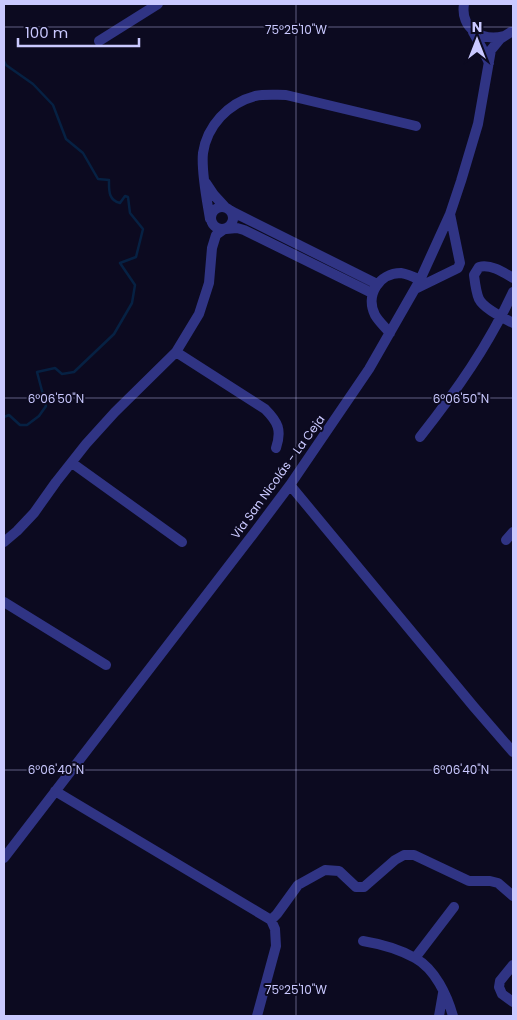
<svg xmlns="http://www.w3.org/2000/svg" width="517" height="1020" font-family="Poppins,sans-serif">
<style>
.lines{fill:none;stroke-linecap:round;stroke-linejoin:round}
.stream{stroke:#062143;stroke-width:2.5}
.minor{stroke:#303484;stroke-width:10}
.ticks{fill:none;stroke:#cac9ff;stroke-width:1;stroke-opacity:0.45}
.labels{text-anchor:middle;stroke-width:4;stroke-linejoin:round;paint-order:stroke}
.street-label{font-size:12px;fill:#cac9ff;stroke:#0c0a20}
.ticks-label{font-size:12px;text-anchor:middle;fill:#cac9ff;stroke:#0c0a20;stroke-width:4;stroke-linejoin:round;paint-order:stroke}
</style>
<rect width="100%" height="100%" fill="#0c0a20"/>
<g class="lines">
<path class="stream" d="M 4,61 L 6,65 L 33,84 L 53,105 L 66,139 L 83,153 L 98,179 L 109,180 C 109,190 108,200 120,203 L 125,196 L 128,197 L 130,213 L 143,229 L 136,257 L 120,263 L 135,285 L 132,303 L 114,334 L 74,372 L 62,374 L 55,368 L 37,372 L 46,406 L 39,416 L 27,425 L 20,425 L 9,415 L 4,417"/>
<path class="minor" d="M 464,4 C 460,28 482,42 504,36
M 473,32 L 482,48 L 489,63
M 99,41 L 158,4
M 206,183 L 214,195 L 225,207
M211 218a11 11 0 1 1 22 0a11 11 0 1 1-22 0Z
M 228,209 L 235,213 L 377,284
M 210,219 C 207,200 201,172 203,153 C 207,126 228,103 255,96 C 265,94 275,95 286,95 L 416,126
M 226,229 L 237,228 L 244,230 L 372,293
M 513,278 C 503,272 491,264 479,267 L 474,275 C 475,283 476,292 479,299 C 484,309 504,318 513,323
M 415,289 L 458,268 L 460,263 L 450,214
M 390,333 C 385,327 379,322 375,315 C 365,295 379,273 401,273 C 408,274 414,277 420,280
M 176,352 L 265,409 C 278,422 282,430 276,448
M 420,437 C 457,390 488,346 513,292
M 72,463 L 182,542
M 290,485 L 474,707 L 513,752
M 506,540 L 513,532
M 4,542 L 17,531 L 34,513 L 56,482 L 86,444 L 115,412 L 176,352 L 199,314 L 209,283 L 212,248 L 216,235 L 223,230
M 4,602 L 106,665
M 55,791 L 271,920 L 275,929 L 276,946 L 257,1016
M 4,858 L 254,533 L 290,485 L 369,369 L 420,280 L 450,214 L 461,181 L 478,124 L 491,50 L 500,39 L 511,32
M 271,920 L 277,914 L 298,885 L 325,870 L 339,871 L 356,887 L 364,887 L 395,860 L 404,855 L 414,855 L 469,881 L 490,881 L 498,883 L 513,896
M 363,941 C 381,944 399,949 415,958 C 435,969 447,995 453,1016
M 415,958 L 454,907
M 513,965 L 500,981 L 499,987 L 502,994 L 513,1002
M 439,1016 L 443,993"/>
</g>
<path class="ticks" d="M 296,4 L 296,1016M 4,27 L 513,27M 4,398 L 513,398M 4,770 L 513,770"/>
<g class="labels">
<g class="street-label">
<text transform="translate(278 477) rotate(-54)" y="4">Via San Nicolás - La Ceja</text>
</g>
</g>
<g class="ticks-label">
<text x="296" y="34">75°25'10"W</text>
<text x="56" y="403">6°06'50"N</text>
<text x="461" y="403">6°06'50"N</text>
<text x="56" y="774">6°06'40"N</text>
<text x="461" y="774">6°06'40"N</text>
<text x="296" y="994">75°25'10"W</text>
</g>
<rect width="517" height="1020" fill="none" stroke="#cac9ff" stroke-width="10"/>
<g transform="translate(477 40)" stroke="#0c0a20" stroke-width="4" paint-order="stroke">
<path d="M0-4L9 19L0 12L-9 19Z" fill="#cac9ff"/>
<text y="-8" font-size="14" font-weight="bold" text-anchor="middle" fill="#cac9ff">N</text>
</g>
<path d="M18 38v8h121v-8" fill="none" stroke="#cac9ff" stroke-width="2.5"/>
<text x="25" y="38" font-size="15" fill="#cac9ff" stroke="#0c0a20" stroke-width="4" paint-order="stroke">100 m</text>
</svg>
